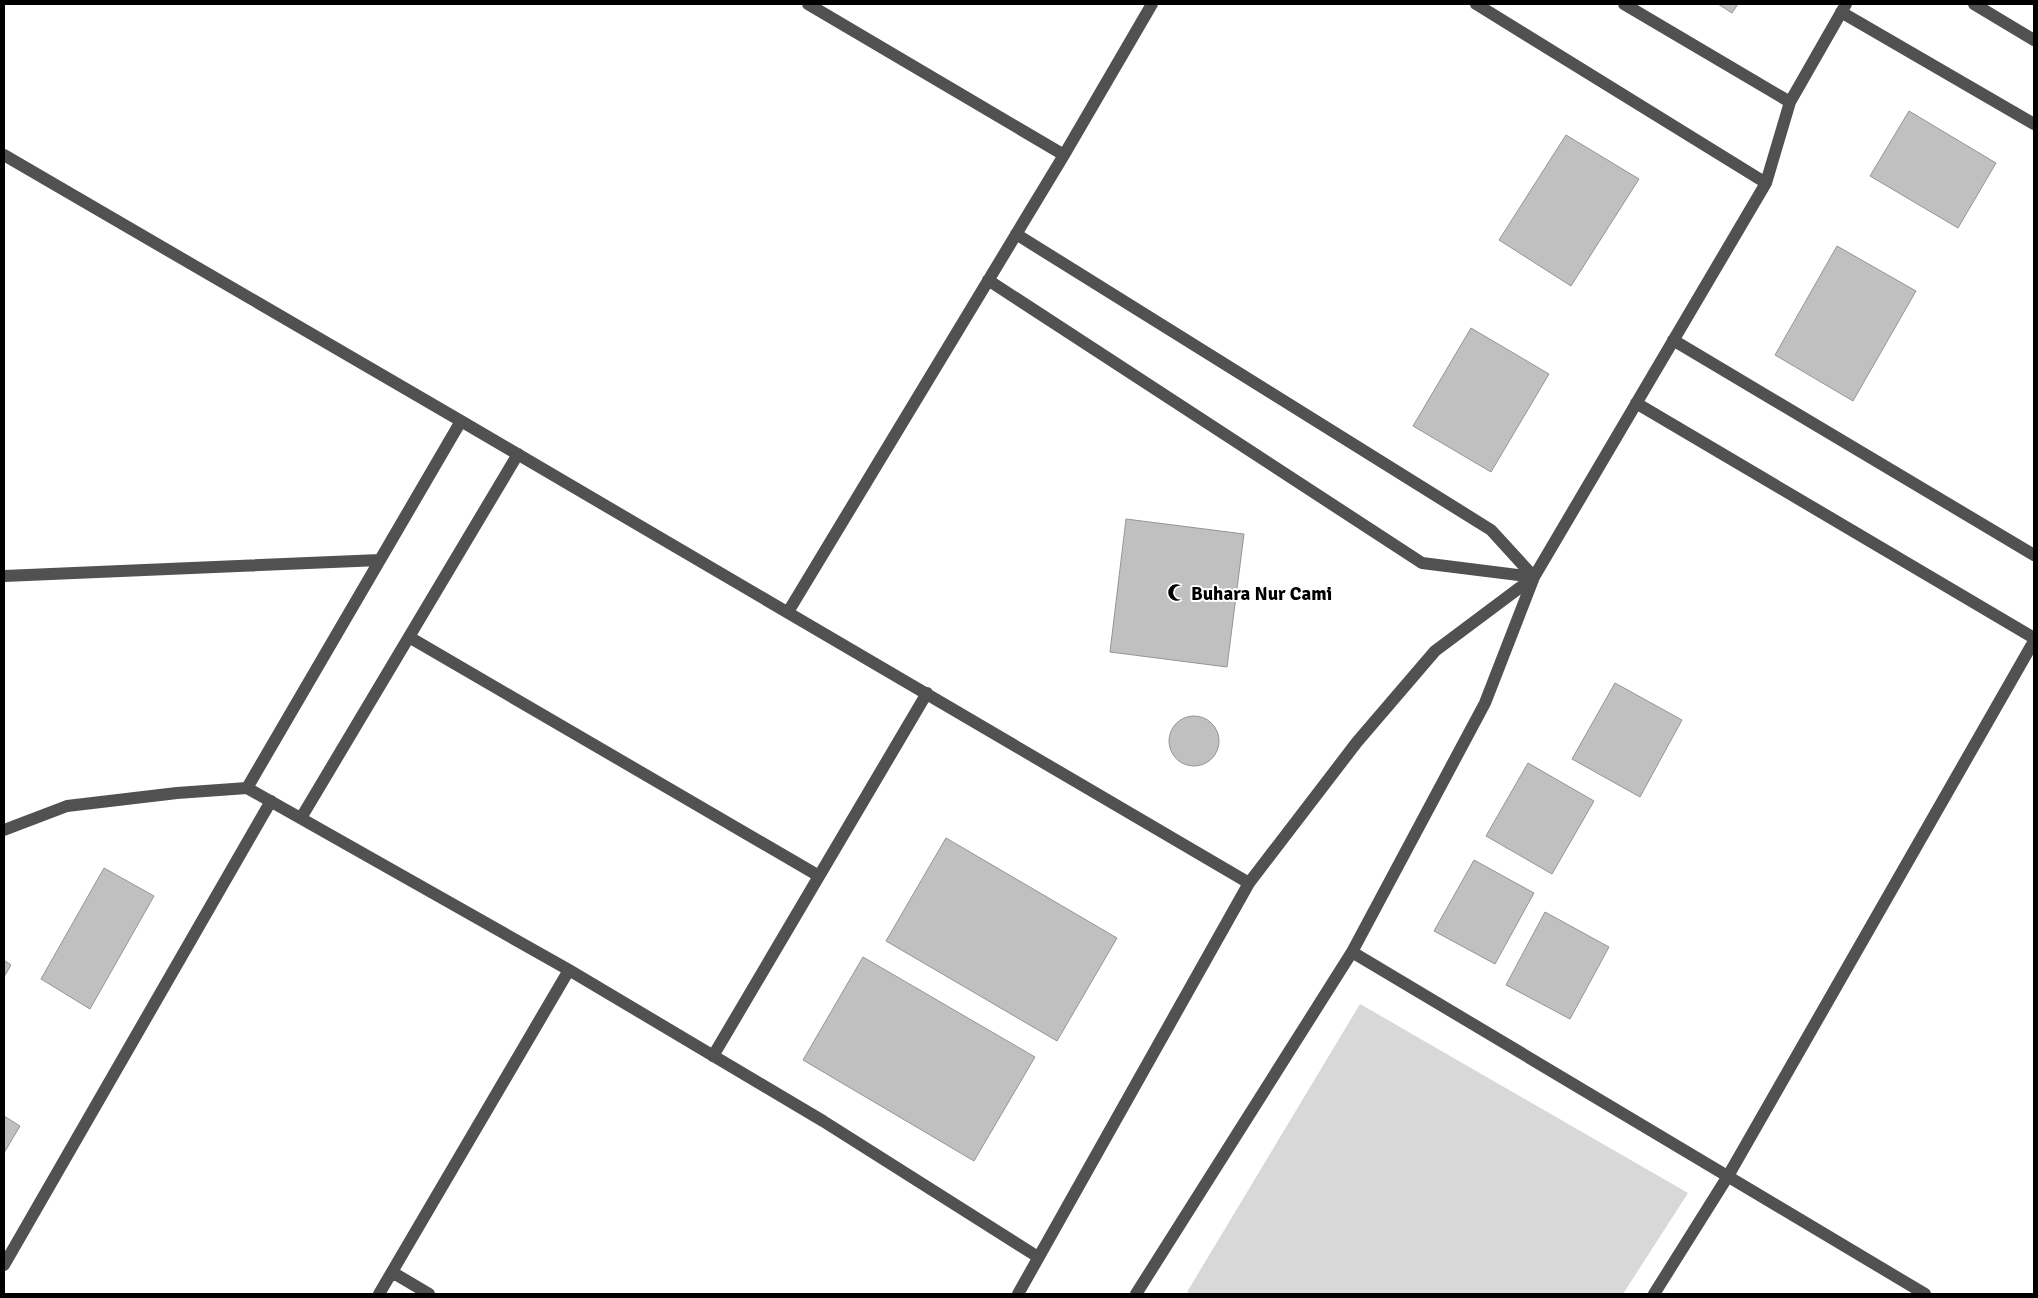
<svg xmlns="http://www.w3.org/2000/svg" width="2038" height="1298" font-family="Signika,sans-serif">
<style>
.green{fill:#d8d8d8}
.building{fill:#c0c0c0;stroke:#959595}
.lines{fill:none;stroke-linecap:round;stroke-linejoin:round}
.minor{stroke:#515151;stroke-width:12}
.labels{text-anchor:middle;stroke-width:4;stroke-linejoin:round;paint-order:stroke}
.poi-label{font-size:19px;font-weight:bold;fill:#000;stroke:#fff;text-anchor:start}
</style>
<rect width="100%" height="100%" fill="#fff"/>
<path class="green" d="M 1360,1004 L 1688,1193 L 1623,1294 L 1191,1294 L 1187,1292 Z"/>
<path class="building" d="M 1718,4 L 1738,4 L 1732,13 Z
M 1909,111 L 1996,163 L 1958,228 L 1870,176 Z
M 1566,135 L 1639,179 L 1571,286 L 1499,240 Z
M 1837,246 L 1916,291 L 1853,401 L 1775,355 Z
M 1471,328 L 1549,374 L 1491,472 L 1413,426 Z
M 1126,519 L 1244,534 L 1227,667 L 1110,652 Z
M 1615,683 L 1682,720 L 1640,797 L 1572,759 Z
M1169 741a25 25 0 1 1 50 0a25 25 0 1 1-50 0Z
M 1528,763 L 1594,801 L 1552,874 L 1486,836 Z
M 946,838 L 1117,938 L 1057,1041 L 886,941 Z
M 1474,860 L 1534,893 L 1495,964 L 1434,931 Z
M 104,868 L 154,896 L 90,1009 L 41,979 Z
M 1545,912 L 1609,947 L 1570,1019 L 1506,985 Z
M 863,957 L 1035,1057 L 974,1161 L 803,1060 Z
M 4,960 L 11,965 L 4,977 Z
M 4,1116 L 20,1126 L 4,1153 Z"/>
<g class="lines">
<path class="minor" d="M 808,4 L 1064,155
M 1476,4 L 1766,183
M 1624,4 L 1790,102
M 1974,4 L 2034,40
M 1841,12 L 2034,124
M 4,155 L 461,421 L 1249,883
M 1016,234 L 1491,530 L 1534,577
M 988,280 L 1422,563 L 1534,577
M 1673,340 L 2034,555
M 1636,403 L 2034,638
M 4,576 L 380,560
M 788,612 L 1064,155 L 1152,4
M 409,637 L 819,876
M 247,788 L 461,421
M 301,818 L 518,454
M 4,830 L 67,806 L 177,793 L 247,788 L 569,970 L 823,1121 L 1038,1257
M 1352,952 L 1925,1294
M 713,1056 L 927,693
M 4,1265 L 271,801
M 392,1272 L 429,1294
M 379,1294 L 569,970
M 1018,1294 L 1249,883 L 1357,742 L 1435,651 L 1534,577
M 1136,1294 L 1352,952 L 1485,703 L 1534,577 L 1766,183 L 1790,102 L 1846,4
M 1654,1294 L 1728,1176 L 2034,641"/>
</g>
<defs>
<symbol id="mosque-bare" viewBox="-9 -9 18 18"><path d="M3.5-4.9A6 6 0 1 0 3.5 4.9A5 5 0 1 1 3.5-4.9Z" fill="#000" stroke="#fff" stroke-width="2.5" paint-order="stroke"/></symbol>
</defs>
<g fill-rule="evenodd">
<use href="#mosque-bare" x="1164" y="580" width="25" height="25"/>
</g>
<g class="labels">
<g class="poi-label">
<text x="1191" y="600">Buhara Nur Cami</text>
</g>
</g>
<rect width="2038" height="1298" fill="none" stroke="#000000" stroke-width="10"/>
</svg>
